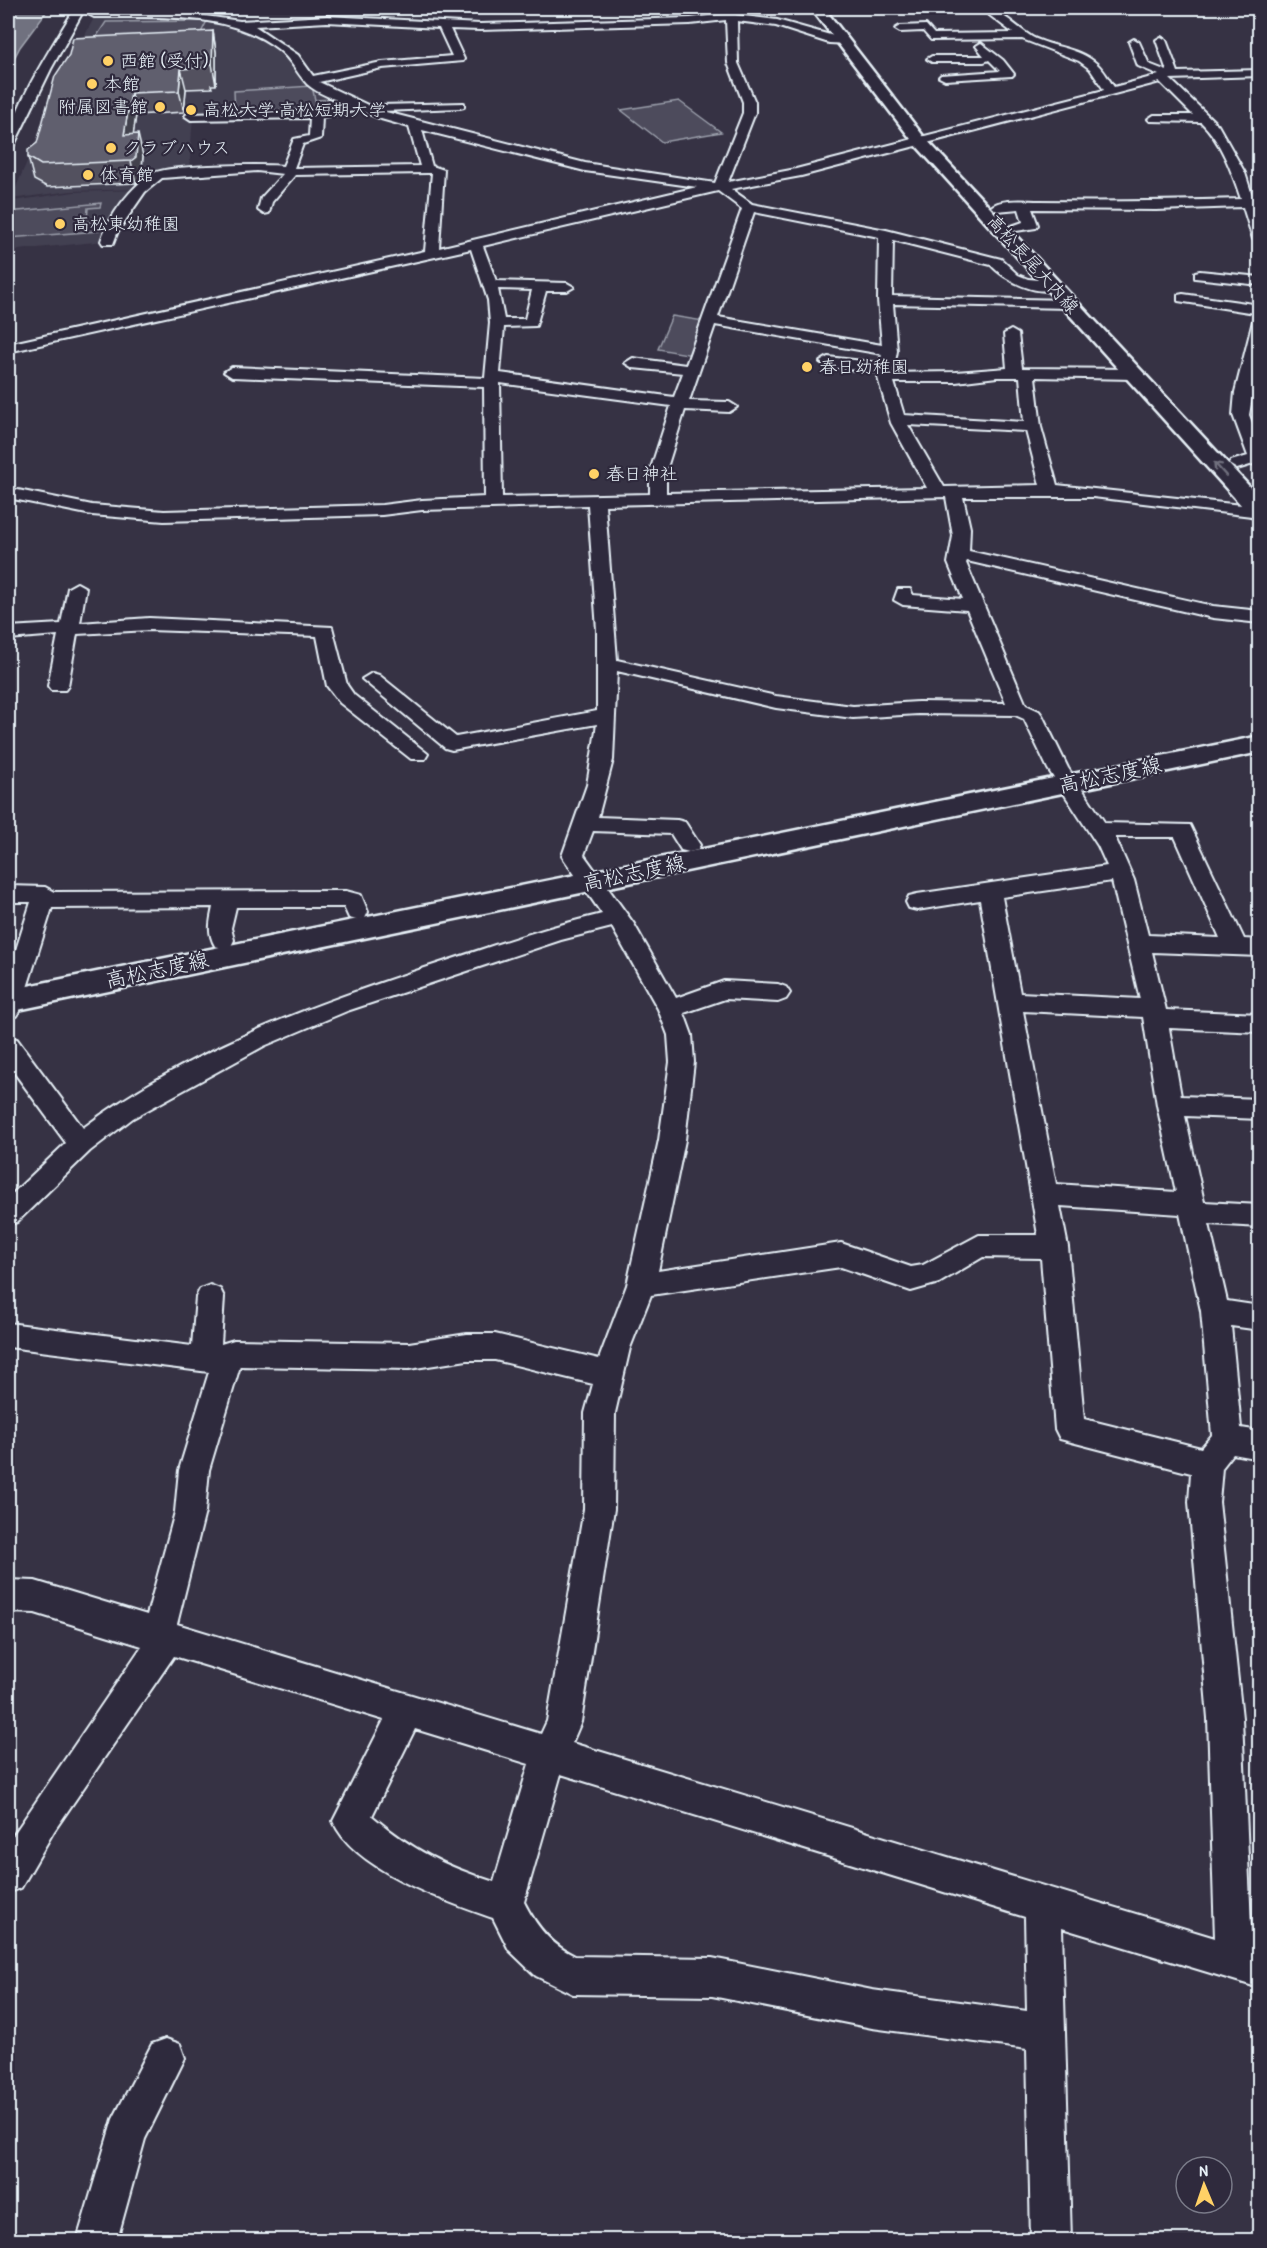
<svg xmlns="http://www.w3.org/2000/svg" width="1267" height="2248" font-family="'Patrick Hand','Klee One',sans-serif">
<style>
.built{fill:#433f51}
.green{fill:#4d4b5c;stroke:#9a9eaa;stroke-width:1.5}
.water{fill:#70717f;stroke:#a0a4af;stroke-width:1.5}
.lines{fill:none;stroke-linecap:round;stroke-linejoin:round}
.street-casing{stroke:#e8f1f8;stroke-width:4}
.secondary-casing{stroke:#e8f1f8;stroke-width:5}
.primary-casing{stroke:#e8f1f8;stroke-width:5}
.street{fill:#2f2a3d;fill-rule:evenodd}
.secondary{fill:#2f2a3d;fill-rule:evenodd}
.primary{fill:#2f2a3d;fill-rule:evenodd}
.wall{fill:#53515f;stroke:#e8f1f8;stroke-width:1.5}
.shaded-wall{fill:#43424d;stroke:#e8f1f8;stroke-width:1.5}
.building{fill:#605e6e;stroke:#e8f1f8;stroke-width:1.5}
.oneway{stroke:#70707e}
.poi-dot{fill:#ffd166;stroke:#2f2a3d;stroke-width:2}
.labels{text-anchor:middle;stroke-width:4.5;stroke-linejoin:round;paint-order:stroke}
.far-poi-label{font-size:18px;fill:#e8f1f8;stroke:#2f2a3d;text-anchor:start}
.far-street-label{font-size:18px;fill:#e8f1f8;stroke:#2f2a3d}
.street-label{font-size:21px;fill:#e8f1f8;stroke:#2f2a3d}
</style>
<rect width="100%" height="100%" fill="#363244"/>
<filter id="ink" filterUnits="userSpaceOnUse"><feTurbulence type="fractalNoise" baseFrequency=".0167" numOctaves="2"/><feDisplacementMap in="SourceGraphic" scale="12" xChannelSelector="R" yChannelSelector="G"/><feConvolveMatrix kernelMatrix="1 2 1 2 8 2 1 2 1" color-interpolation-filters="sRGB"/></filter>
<g filter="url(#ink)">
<path class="built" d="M 95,16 L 205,19 L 238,25 L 280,51 L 306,82 L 319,93 L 350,107 L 317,113 L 193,115 L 189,174 L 151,177 L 138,189 L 71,191 L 11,199 L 63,77 Z
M 137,190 L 105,241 L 8,251 L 8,218 L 13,201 L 74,192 Z"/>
<path class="green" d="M 207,21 L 193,48 L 89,48 L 106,22 Z
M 312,86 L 315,100 L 333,99 L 335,109 L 235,113 L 234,91 Z
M 679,101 L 721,132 L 662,142 L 621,110 Z
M 101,203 L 100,207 L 88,208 L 87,222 L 99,222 L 99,231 L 8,238 L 8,212 Z
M 672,316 L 704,321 L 693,355 L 658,349 Z"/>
<path class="water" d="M 8,8 L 49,8 L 20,47 L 8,70 Z"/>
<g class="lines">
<defs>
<path id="street" d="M 75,8 L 85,8 L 51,69 L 14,145 L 8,149 C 8,112 55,42 75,8 Z
M 89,8 L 99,8 L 97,11 L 185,13 L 240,21 L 327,16 L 480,24 L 690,18 L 726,14 L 726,8 L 736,8 L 736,15 L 777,20 L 848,40 L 848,44 L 829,43 L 776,26 L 737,21 L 738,63 L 755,102 L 755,113 L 728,182 L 796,169 L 1104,90 L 1090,69 L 1079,61 L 1022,39 L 931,40 L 923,31 L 900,32 L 895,29 L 900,26 L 926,25 L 934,34 L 1013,33 L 980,8 C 1001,8 1015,27 1032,37 C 1053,48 1079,47 1097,64 C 1104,70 1109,80 1114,87 L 1159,75 L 1138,66 L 1129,42 L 1134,39 L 1139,42 L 1149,64 L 1167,71 L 1156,40 L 1161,37 L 1166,40 L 1178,72 L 1260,70 L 1260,76 L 1170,79 L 1218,125 L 1245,173 L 1253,198 L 1260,198 L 1260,206 L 1256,206 L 1260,217 L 1260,243 L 1253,239 L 1243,207 L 1156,210 L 1032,209 L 1038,225 L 1036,228 L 1016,231 L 1009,227 L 1023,222 L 1019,209 L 997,211 L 991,207 C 1000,198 1026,201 1039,201 C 1107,202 1174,201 1241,199 C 1232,172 1221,141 1201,122 L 1150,121 L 1148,119 L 1154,115 L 1193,115 L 1160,82 L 801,176 L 731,189 L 752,204 L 886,230 L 1001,259 L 1018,275 L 1028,279 L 1052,281 L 1059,285 C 1043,301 1003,279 991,265 L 893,240 L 892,296 L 1069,300 L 1076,304 L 1069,308 L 893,304 L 897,351 L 894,368 L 886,373 L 828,367 L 820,362 L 828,357 L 880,363 L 882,354 L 715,325 L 689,401 L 729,402 L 737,407 L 729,412 L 685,410 L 666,471 L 666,493 L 927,488 L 891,423 L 878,378 L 886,373 L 956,372 L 1007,368 L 1004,334 L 1011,330 L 1018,334 L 1022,368 L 1133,369 L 1141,374 L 1133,379 L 1035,377 L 1041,427 L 1057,485 L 1260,507 L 1260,517 L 1093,497 L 963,497 L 970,528 L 969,551 L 1213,606 L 1260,611 L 1260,623 L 1213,618 L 967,561 L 966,563 L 1026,705 L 1039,711 L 1042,715 L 1068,768 L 1105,823 L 1190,825 L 1244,939 L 1260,940 L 1260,956 L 1152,952 L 1166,1010 L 1260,1014 L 1260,1032 L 1169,1028 L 1181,1096 L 1260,1099 L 1260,1119 L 1185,1116 L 1204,1202 L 1260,1205 L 1260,1227 L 1209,1224 L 1227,1301 L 1260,1306 L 1260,1330 L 1231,1326 L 1241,1428 L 1260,1431 L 1260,1459 L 1233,1454 L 1222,1468 L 1219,1502 L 1242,1718 L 1252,1949 L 1260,1951 L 1260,1988 L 1062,1928 L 1071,2240 L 1031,2240 L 1027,2049 L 872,2028 L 712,1996 L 573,1994 L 536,1976 L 509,1950 L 493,1918 C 446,1902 353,1869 333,1821 L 384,1720 L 174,1656 L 54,1831 L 21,1888 L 8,1893 L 8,1843 L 142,1646 L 35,1613 L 8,1612 L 8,1580 L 35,1581 L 147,1615 L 175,1512 L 179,1470 L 209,1372 L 8,1347 L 8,1323 L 192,1346 L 196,1297 L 200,1289 L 210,1285 L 220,1289 L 224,1297 L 221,1344 L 234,1340 L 409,1343 L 467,1334 L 495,1334 L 599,1359 L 627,1285 L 659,1140 L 670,1062 L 668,1035 L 658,1009 L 612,927 L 561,940 L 347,1011 L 264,1046 L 133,1118 L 90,1151 L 17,1222 L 8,1225 L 8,1198 L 66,1143 L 8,1064 L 8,1037 L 17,1039 L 83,1128 C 184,1052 309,1006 428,967 C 486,948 543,928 602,914 L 562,856 L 587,785 L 597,724 L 452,750 L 445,748 L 362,679 L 372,673 L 379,675 L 456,737 L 597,711 L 597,630 L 588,505 L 422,510 L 382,515 L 164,521 L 92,515 L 8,498 L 8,488 L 92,505 L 164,511 L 382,505 L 422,500 L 485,497 L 484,387 L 232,377 L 224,372 L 232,367 L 485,378 L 490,323 L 488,300 L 471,249 L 8,352 L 8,344 L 425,251 L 432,173 L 427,173 L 295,175 L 272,202 L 269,213 L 264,214 L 258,210 L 261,198 L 283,174 L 257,171 L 162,178 L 145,192 L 118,231 L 113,244 L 103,244 L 101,241 C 108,218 132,184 154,173 C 170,165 262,164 283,166 L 294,139 L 309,136 L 310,118 L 191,120 L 185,116 L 187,114 L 317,111 L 348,105 C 335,99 318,94 307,84 C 296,72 291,59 278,49 C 227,10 154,18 94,17 L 86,13 ZM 726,20 L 728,63 L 743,102 L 743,113 L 715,183 L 585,163 L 382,111 L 460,108 L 464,107 L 464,103 L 380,105 L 374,108 L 319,82 L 382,68 L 463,61 L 464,59 L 450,29 L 480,30 L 690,24 ZM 327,22 L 439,28 L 452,56 L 382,62 L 313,76 L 298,55 L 255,26 ZM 359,110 L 381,119 L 409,127 L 420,166 L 294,168 L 303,144 L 321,138 L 322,117 ZM 422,130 L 585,171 L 697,187 L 439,248 L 444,170 L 432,166 ZM 718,191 L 742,209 L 686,365 L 633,358 L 625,363 L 633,368 L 683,373 L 674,397 L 500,373 L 504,327 L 536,326 L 546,291 L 567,291 L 574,287 L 567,283 L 496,281 L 483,246 ZM 754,212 L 879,237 L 878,300 L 882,345 L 718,317 ZM 498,289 L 532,290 L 525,319 L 504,319 ZM 997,377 L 1020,377 L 1024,422 L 904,415 L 894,382 L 956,382 ZM 500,383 L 671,406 L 650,471 L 650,494 L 502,497 ZM 908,425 L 1026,431 L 1040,485 L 944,487 ZM 946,497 L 953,536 L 948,563 L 963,599 L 913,595 L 910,589 L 898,589 L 894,600 L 903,605 L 967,610 L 1006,703 L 918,702 L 853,706 L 776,696 L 617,660 L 605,505 ZM 617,671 L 776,708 L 853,718 L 918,714 L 1015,715 L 1024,719 L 1048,769 L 1098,846 L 1107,866 L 917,894 L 909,896 L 906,902 L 909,908 L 917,910 L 980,900 L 1038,1235 L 979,1235 L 923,1265 L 911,1267 L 841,1243 L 658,1271 L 685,1140 L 694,1062 L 692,1035 L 684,1013 L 725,999 L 778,1002 L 786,999 L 790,993 L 786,987 L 778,984 L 724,981 L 676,998 L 634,924 L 584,855 L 593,831 L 671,834 L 681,850 L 689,852 L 697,850 L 700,845 L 685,822 L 677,820 L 598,817 L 613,760 ZM 1115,837 L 1175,837 L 1220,938 L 1148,935 L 1134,880 ZM 1112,881 L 1140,999 L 1020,993 L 1002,897 ZM 1023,1011 L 1143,1017 L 1157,1105 L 1176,1192 L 1056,1184 ZM 1060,1206 L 1180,1214 L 1201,1311 L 1212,1435 L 1201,1448 L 1084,1419 L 1068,1247 ZM 983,1257 L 1041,1258 L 1055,1429 L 1060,1439 L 1191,1473 L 1189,1502 L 1208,1718 L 1215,1938 L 572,1743 L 581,1722 L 614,1509 L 615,1413 L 630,1348 L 651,1295 L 841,1267 L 911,1291 L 939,1283 ZM 467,1360 L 495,1360 L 593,1384 L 585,1413 L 584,1509 L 547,1721 L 541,1734 L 177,1624 L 205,1512 L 209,1470 L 240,1366 L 409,1369 ZM 415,1729 L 529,1764 L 494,1882 C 442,1865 414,1851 372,1816 ZM 561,1774 L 1025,1917 L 1027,2011 L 872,1990 L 712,1958 L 575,1956 C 551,1945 536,1926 524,1902 Z
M 933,8 L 970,8 L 965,11 L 937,12 Z
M 981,43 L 1003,60 L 1014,74 L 1012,76 L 945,80 L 939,77 L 941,75 L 1000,71 L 989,60 L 984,62 L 932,62 L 927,59 L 932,56 L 984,56 L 976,46 Z
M 1200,271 L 1260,277 L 1260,285 L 1195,278 L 1195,272 Z
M 1183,294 L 1260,305 L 1260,351 L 1249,415 L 1260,443 L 1260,462 L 1237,469 L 1229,464 L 1231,461 L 1248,456 L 1233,415 L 1235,392 L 1255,313 L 1178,301 L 1178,295 Z
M 77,583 L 86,588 L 80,623 L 149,618 L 332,627 L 347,685 L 354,695 L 428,754 L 425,759 L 411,759 L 340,703 L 327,686 L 317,636 L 149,630 L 77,634 L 68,686 L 65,690 L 51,690 L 48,686 L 58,635 L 8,639 L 8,627 L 61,624 L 68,588 Z
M 8,886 L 45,887 L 54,892 L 346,891 L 361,895 L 368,912 L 365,918 L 357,920 L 349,918 L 344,907 L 236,907 L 231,928 L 234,940 L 231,946 L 223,948 L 215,946 C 207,932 210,922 213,907 L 52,908 L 20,1010 L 16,1016 L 8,1019 L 8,975 L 31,902 L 8,902 Z
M 166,2039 L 180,2044 L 185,2058 L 145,2139 L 117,2240 L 77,2240 L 113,2119 L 152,2044 Z"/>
<path id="secondary" d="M 1260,736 L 1260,752 L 8,1012 L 8,990 Z"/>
<path id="primary" d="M 811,8 L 824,8 L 924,137 L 1260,498 L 1260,519 L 1252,517 L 914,143 Z"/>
</defs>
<use href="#street" class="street-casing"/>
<use href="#secondary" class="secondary-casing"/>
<use href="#primary" class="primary-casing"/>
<use href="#street" class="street"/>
<use href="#secondary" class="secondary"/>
<use href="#primary" class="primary"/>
</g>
<path class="wall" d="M 213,31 L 216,52 L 216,85 L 211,85 L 212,88 L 186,89 L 184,112 L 136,115 L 133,135 L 143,156 L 141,179 L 136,183 L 47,187 L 34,180 L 28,157 Z"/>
<path class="shaded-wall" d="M 213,31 L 216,52 L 216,85 L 212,64 Z
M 181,69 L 186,89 L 184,112 L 179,91 Z
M 131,93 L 136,115 L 130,157 L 124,135 Z
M 138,134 L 143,156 L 141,179 L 136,183 L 131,161 Z"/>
<path class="building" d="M 213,31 L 212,64 L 207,64 L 207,67 L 181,69 L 179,91 L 131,93 L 124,135 L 138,134 L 136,157 L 131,161 L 41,165 L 28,157 L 28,150 L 37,143 L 55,76 L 69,55 L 73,38 Z"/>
<defs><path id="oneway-shaft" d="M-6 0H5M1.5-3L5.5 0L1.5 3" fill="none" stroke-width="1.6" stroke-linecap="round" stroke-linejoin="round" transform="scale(1.5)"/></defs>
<use class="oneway" href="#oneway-shaft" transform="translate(1220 469) rotate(-132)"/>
</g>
<g class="poi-dot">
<circle cx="108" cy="61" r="6"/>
<circle cx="92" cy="84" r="6"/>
<circle cx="160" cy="107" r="6"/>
<circle cx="191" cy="110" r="6"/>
<circle cx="111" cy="148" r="6"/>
<circle cx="88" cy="175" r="6"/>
<circle cx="60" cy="224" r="6"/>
<circle cx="807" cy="367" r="6"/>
<circle cx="594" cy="474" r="6"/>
</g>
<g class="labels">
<g class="far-poi-label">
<text x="120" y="67">西館 (受付)</text>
<text x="104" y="90">本館</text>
<text x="148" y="113" text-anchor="end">附属図書館</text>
<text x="203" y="116">高松大学·高松短期大学</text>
<text x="123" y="154">クラブハウス</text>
<text x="100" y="181">体育館</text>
<text x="72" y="230">高松東幼稚園</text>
<text x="819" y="373">春日幼稚園</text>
<text x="606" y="480">春日神社</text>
</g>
<g class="far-street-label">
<text transform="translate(1033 264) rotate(48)" y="6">高松長尾大内線</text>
</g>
<g class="street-label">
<text transform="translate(1110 775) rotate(-12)" y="7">高松志度線</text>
<text transform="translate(634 873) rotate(-12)" y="7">高松志度線</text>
<text transform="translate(157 970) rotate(-12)" y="7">高松志度線</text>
</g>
</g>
<rect width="1267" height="2248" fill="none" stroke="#2f2a3d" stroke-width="30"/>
<rect x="15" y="15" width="1237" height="2218" fill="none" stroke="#e8f1f8" stroke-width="2" filter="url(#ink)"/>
<g transform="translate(1204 2185) rotate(358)"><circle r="28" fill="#2f2a3d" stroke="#797a88" stroke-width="1.5"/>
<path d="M0-4.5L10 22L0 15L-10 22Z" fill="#ffd166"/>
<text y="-9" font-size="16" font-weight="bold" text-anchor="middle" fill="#e8f1f8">N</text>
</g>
</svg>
